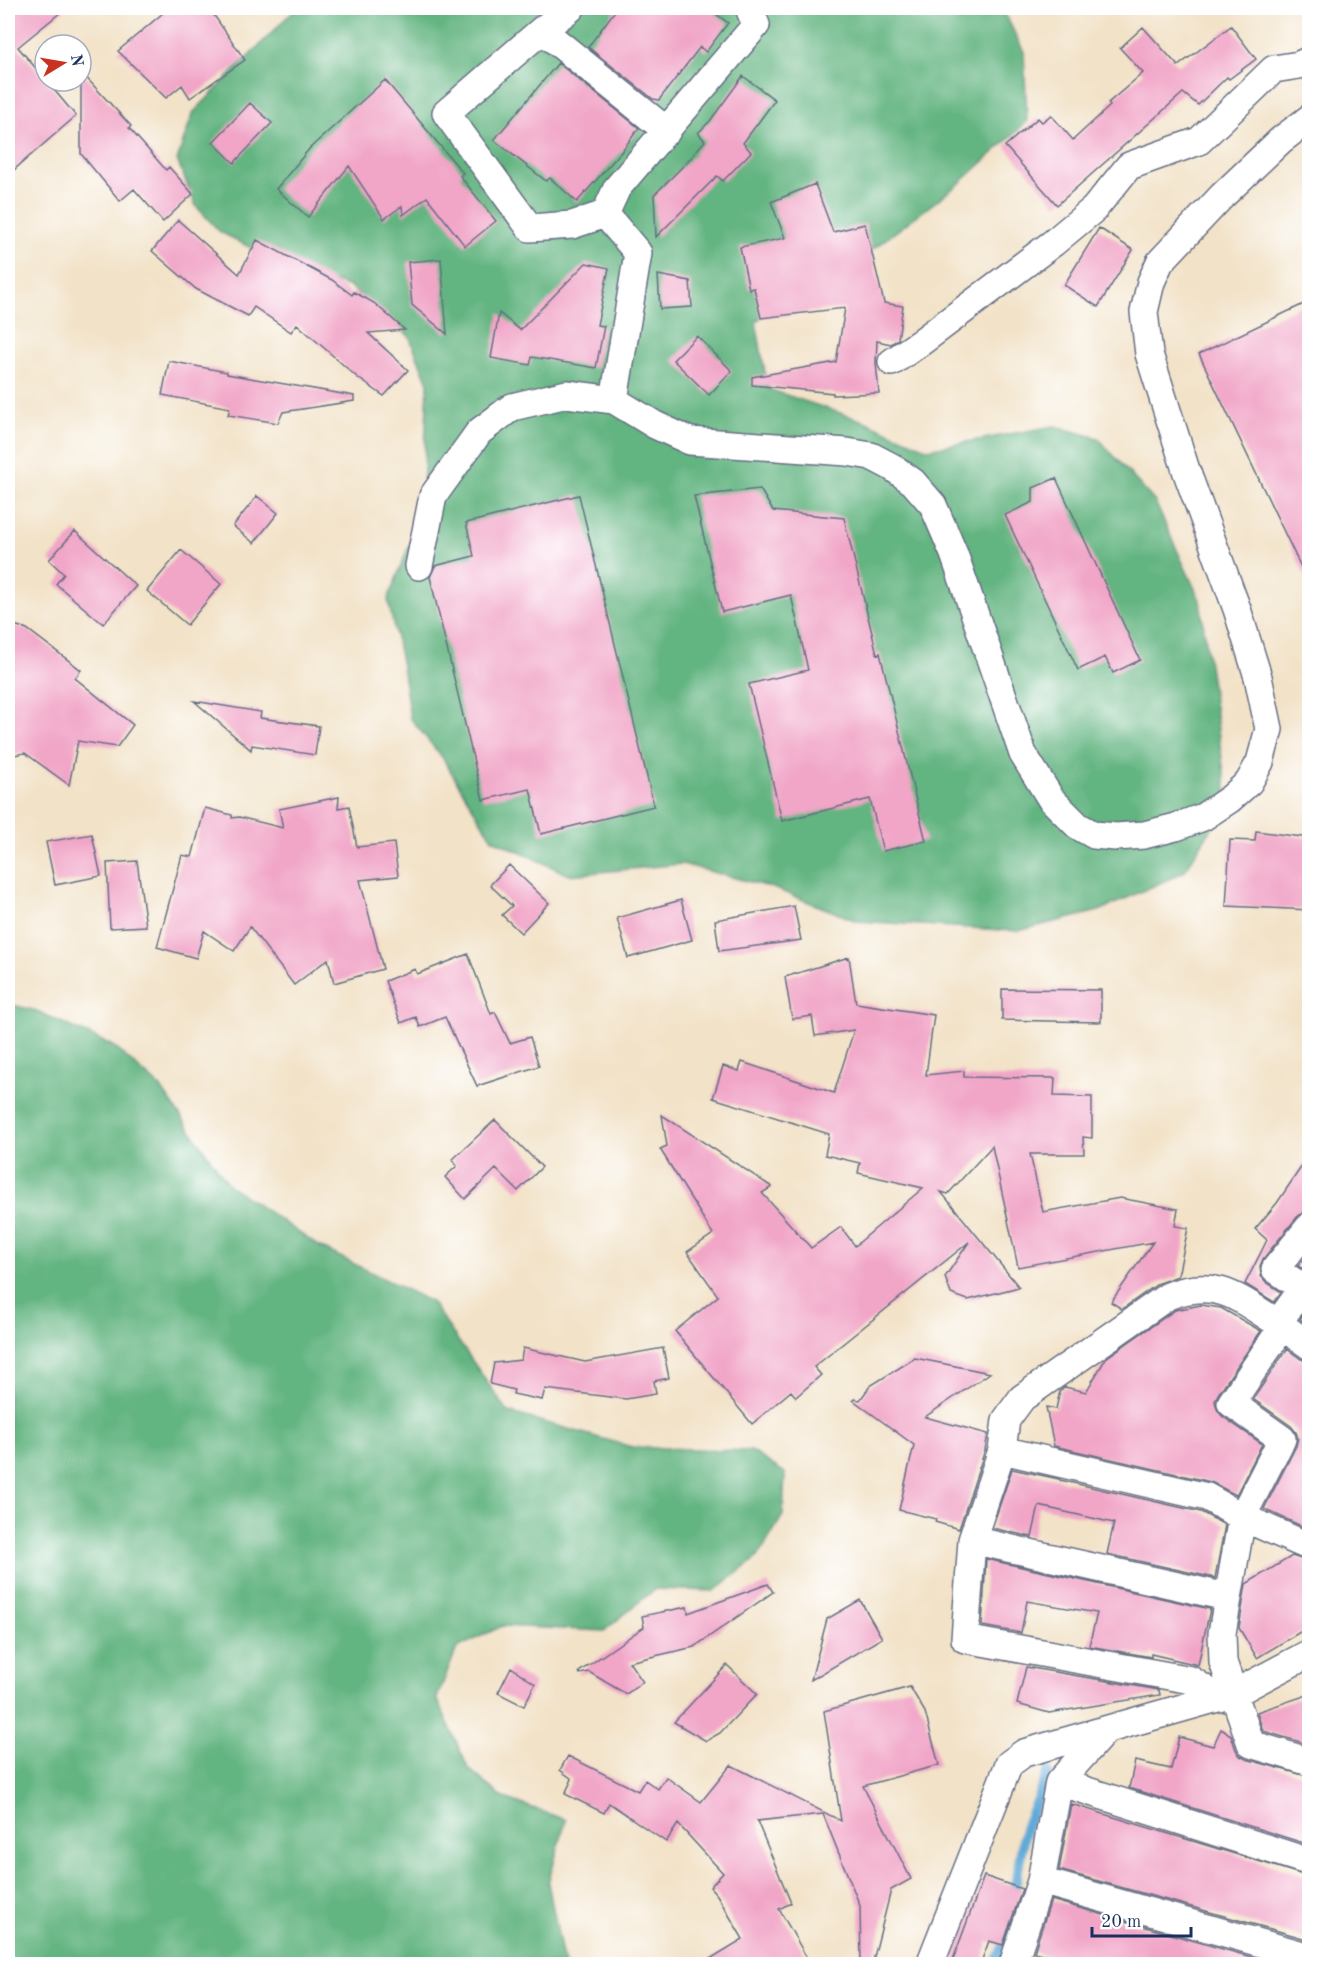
<svg xmlns="http://www.w3.org/2000/svg" width="1317" height="1972" font-family="'Old Standard TT',serif">
<style>
.forest{fill:#62b480;stroke:#3e726f;stroke-width:1.5}
.lines{fill:none;stroke-linecap:round;stroke-linejoin:round}
.stream{stroke:#60aad8;stroke-width:10}
.building{fill:#f1a5c7}
.minor-casing{stroke:#666e83;stroke-width:30}
.minor{stroke:#fff;stroke-width:27}
</style>
<rect width="100%" height="100%" fill="#fff"/>
<filter id="ink" filterUnits="userSpaceOnUse"><feTurbulence type="fractalNoise" baseFrequency=".0167" numOctaves="2"/><feDisplacementMap in="SourceGraphic" scale="12" xChannelSelector="R" yChannelSelector="G"/><feConvolveMatrix kernelMatrix="1 2 1 2 8 2 1 2 1" color-interpolation-filters="sRGB"/></filter>
<filter id="wash" filterUnits="userSpaceOnUse"><feTurbulence type="fractalNoise" baseFrequency=".008" numOctaves="4" result="noise"/><feDisplacementMap in="SourceGraphic" scale="24" xChannelSelector="R" yChannelSelector="G"/><feGaussianBlur stdDeviation="1.35" result="paint"/><feColorMatrix in="noise" values="0 0 0 0 0 0 0 0 0 0 0 0 0 0 0 0 0 1.4 0 .05"/><feComposite in="paint" operator="in"/></filter>
<g filter="url(#wash)">
<rect width="100%" height="100%" fill="#f2e2c7"/>
<path class="forest" d="M 296,8 L 1002,8 L 1024,52 L 1027,122 L 959,184 L 854,263 L 781,297 L 756,322 L 768,389 L 864,421 L 928,449 L 1054,426 L 1098,438 L 1155,502 L 1200,600 L 1228,802 L 1184,872 L 1099,911 L 1018,931 L 857,921 L 773,888 L 682,864 L 569,875 L 492,839 L 442,757 L 410,718 L 402,666 L 388,599 L 422,513 L 428,383 L 409,336 L 350,287 L 276,261 L 220,232 L 196,206 L 177,160 L 193,113 Z
M 8,1004 L 37,1011 L 113,1046 L 161,1088 L 229,1185 L 320,1247 L 431,1302 L 508,1412 L 632,1447 L 751,1451 L 785,1473 L 783,1515 L 758,1557 L 714,1591 L 655,1589 L 604,1631 L 502,1626 L 457,1648 L 437,1698 L 468,1768 L 502,1797 L 566,1820 L 548,1883 L 564,1964 L 8,1964 Z"/>
<g class="lines">
<path class="stream" d="M 1013,1899 L 1025,1828 L 1048,1773
M 993,1964 L 1004,1946 L 1008,1923"/>
</g>
<g id="blocks">
<path class="building" d="M 8,8 L 66,8 L 18,47 L 76,116 L 8,175 Z
M 169,8 L 209,8 L 245,60 L 190,98 L 182,85 L 166,98 L 118,51 Z
M 617,8 L 708,8 L 728,23 L 706,52 L 700,47 L 659,100 L 653,99 L 588,47 Z
M 1231,26 L 1256,59 L 1229,79 L 1227,77 L 1198,105 L 1183,93 L 1057,205 L 1005,146 L 1038,118 L 1042,122 L 1051,115 L 1073,140 L 1110,106 L 1108,103 L 1143,73 L 1120,48 L 1143,27 L 1178,66 Z
M 558,63 L 639,128 L 621,152 L 577,202 L 550,178 L 546,181 L 494,140 Z
M 81,72 L 131,126 L 129,128 L 166,170 L 169,167 L 193,194 L 163,222 L 134,189 L 120,201 L 81,154 Z
M 743,76 L 775,100 L 743,143 L 751,152 L 723,181 L 717,176 L 656,237 L 654,195 L 695,154 L 694,153 L 705,141 L 698,133 L 710,121 Z
M 385,80 L 463,173 L 460,176 L 496,221 L 465,246 L 427,197 L 403,215 L 402,206 L 384,219 L 349,166 L 308,217 L 276,189 L 310,148 Z
M 250,103 L 272,123 L 234,163 L 213,142 Z
M 815,184 L 833,232 L 865,224 L 884,303 L 903,306 L 898,339 L 891,344 L 877,341 L 876,363 L 879,393 L 833,395 L 833,393 L 752,385 L 752,377 L 836,362 L 845,308 L 761,318 L 754,288 L 749,289 L 740,247 L 785,238 L 771,202 Z
M 178,220 L 239,274 L 257,240 L 332,280 L 352,295 L 354,292 L 374,303 L 405,330 L 368,333 L 408,370 L 384,396 L 358,378 L 297,324 L 291,332 L 254,307 L 248,316 L 196,289 L 152,251 Z
M 1099,228 L 1133,250 L 1098,307 L 1064,285 Z
M 441,259 L 447,334 L 412,305 L 408,262 Z
M 586,263 L 609,268 L 597,325 L 604,326 L 596,368 L 532,357 L 530,365 L 491,358 L 499,313 L 520,330 Z
M 658,275 L 690,281 L 692,307 L 660,309 Z
M 1310,301 L 1310,586 L 1199,354 Z
M 697,336 L 732,371 L 709,395 L 673,360 Z
M 169,361 L 227,372 L 227,374 L 354,396 L 354,401 L 283,412 L 278,423 L 228,415 L 230,408 L 162,395 Z
M 1056,478 L 1140,660 L 1113,673 L 1105,657 L 1078,670 L 1005,515 L 1033,502 L 1033,488 Z
M 760,489 L 773,511 L 844,518 L 877,654 L 880,653 L 926,841 L 883,851 L 870,799 L 782,821 L 749,684 L 808,670 L 791,595 L 722,612 L 694,496 Z
M 579,495 L 654,806 L 541,834 L 530,789 L 483,800 L 430,577 L 435,566 L 474,556 L 466,523 Z
M 257,496 L 278,513 L 254,543 L 233,526 Z
M 75,531 L 136,586 L 103,624 L 56,584 L 64,574 L 49,560 Z
M 181,550 L 221,584 L 187,625 L 147,591 Z
M 8,623 L 27,629 L 81,670 L 75,678 L 133,725 L 117,747 L 78,741 L 69,785 L 25,753 L 8,756 Z
M 194,701 L 261,712 L 260,718 L 319,726 L 315,755 L 252,745 L 251,750 Z
M 339,797 L 338,808 L 349,806 L 357,847 L 394,843 L 398,876 L 360,880 L 383,969 L 334,983 L 328,959 L 294,985 L 250,927 L 234,951 L 204,931 L 196,958 L 157,947 L 182,855 L 192,857 L 205,808 L 232,815 L 232,818 L 239,817 L 283,828 L 279,809 Z
M 1256,831 L 1310,838 L 1310,910 L 1226,906 L 1230,840 L 1255,841 Z
M 92,834 L 101,876 L 55,885 L 46,842 Z
M 137,861 L 146,926 L 110,928 L 107,863 Z
M 509,865 L 549,903 L 521,933 L 502,915 L 512,906 L 490,885 Z
M 681,900 L 692,940 L 628,958 L 617,918 Z
M 794,906 L 801,940 L 719,951 L 715,920 Z
M 468,954 L 491,1014 L 495,1012 L 510,1043 L 530,1037 L 539,1066 L 477,1086 L 445,1017 L 420,1027 L 416,1017 L 401,1023 L 385,981 L 415,969 L 417,974 Z
M 849,957 L 856,1003 L 934,1015 L 926,1075 L 964,1071 L 964,1077 L 1055,1078 L 1054,1096 L 1092,1097 L 1092,1138 L 1083,1137 L 1084,1154 L 1030,1154 L 1043,1212 L 1120,1198 L 1178,1209 L 1175,1226 L 1188,1228 L 1178,1276 L 1159,1283 L 1122,1309 L 1111,1302 L 1153,1242 L 1018,1267 L 992,1146 L 948,1194 L 941,1192 L 1019,1287 L 968,1300 L 951,1294 L 945,1277 L 969,1242 L 814,1367 L 821,1375 L 796,1397 L 791,1391 L 752,1424 L 675,1331 L 718,1296 L 687,1252 L 713,1234 L 660,1149 L 667,1146 L 662,1115 L 772,1187 L 762,1193 L 811,1248 L 841,1227 L 855,1246 L 923,1188 L 858,1173 L 860,1163 L 825,1155 L 829,1134 L 713,1098 L 723,1066 L 739,1071 L 742,1062 L 834,1093 L 854,1030 L 815,1036 L 812,1016 L 792,1019 L 785,977 Z
M 1002,989 L 1101,990 L 1101,1022 L 1002,1020 Z
M 495,1120 L 542,1167 L 518,1191 L 496,1169 L 465,1199 L 445,1177 L 457,1166 L 452,1160 Z
M 1310,1154 L 1310,1211 L 1304,1212 L 1298,1216 L 1263,1259 L 1260,1266 L 1261,1276 L 1266,1282 L 1281,1292 L 1274,1302 L 1245,1284 L 1267,1240 L 1255,1229 L 1277,1203 Z
M 1310,1252 L 1310,1273 L 1298,1266 Z
M 1201,1305 L 1221,1308 L 1261,1331 L 1218,1394 L 1215,1401 L 1217,1409 L 1222,1416 L 1262,1444 L 1236,1495 L 1211,1482 L 1054,1446 L 1046,1407 L 1056,1409 L 1060,1391 L 1065,1387 L 1086,1392 L 1106,1358 L 1175,1310 Z
M 1310,1306 L 1310,1326 L 1300,1319 Z
M 523,1348 L 585,1362 L 663,1348 L 669,1378 L 654,1381 L 656,1394 L 626,1399 L 545,1389 L 542,1400 L 513,1394 L 514,1390 L 490,1384 L 494,1363 L 521,1360 Z
M 1287,1349 L 1301,1359 L 1310,1362 L 1310,1530 L 1264,1509 L 1296,1446 L 1298,1438 L 1296,1432 L 1291,1426 L 1253,1399 Z
M 915,1358 L 990,1373 L 925,1417 L 988,1434 L 985,1450 L 959,1529 L 935,1522 L 936,1519 L 899,1510 L 914,1445 L 853,1400 L 854,1399 L 860,1400 L 870,1386 Z
M 1012,1469 L 1059,1479 L 1061,1481 L 1060,1480 L 1201,1512 L 1225,1525 L 1215,1578 L 1107,1554 L 1114,1523 L 1039,1506 L 1032,1537 L 992,1528 Z
M 1292,1556 L 1310,1562 L 1310,1626 L 1257,1658 L 1239,1628 L 1246,1584 Z
M 986,1559 L 1210,1609 L 1198,1665 L 1151,1654 L 1151,1657 L 1089,1646 L 1097,1613 L 1027,1601 L 1021,1633 L 982,1626 Z
M 768,1584 L 773,1592 L 694,1647 L 629,1662 L 643,1682 L 626,1694 L 589,1672 L 580,1674 L 579,1672 L 644,1627 L 642,1616 L 687,1607 L 688,1613 Z
M 860,1600 L 882,1638 L 811,1680 L 827,1619 Z
M 727,1665 L 757,1694 L 720,1733 L 706,1741 L 674,1722 Z
M 511,1667 L 535,1684 L 524,1706 L 498,1693 Z
M 1026,1667 L 1159,1690 L 1160,1695 L 1049,1713 L 1017,1704 Z
M 910,1687 L 925,1712 L 939,1765 L 863,1786 L 911,1879 L 891,1890 L 872,1965 L 861,1965 L 860,1906 L 823,1814 L 757,1821 L 791,1903 L 779,1909 L 811,1965 L 700,1965 L 743,1939 L 717,1895 L 710,1887 L 723,1873 L 678,1824 L 666,1842 L 609,1803 L 604,1813 L 565,1794 L 572,1779 L 560,1770 L 568,1756 L 638,1791 L 645,1780 L 658,1789 L 666,1777 L 701,1802 L 731,1765 L 841,1821 L 824,1711 Z
M 1310,1694 L 1310,1745 L 1263,1731 L 1257,1712 Z
M 1221,1729 L 1231,1735 L 1236,1750 L 1240,1756 L 1246,1759 L 1310,1777 L 1310,1845 L 1129,1788 L 1135,1761 L 1171,1769 L 1179,1737 L 1213,1746 Z
M 1071,1804 L 1310,1877 L 1310,1940 L 1059,1870 Z
M 984,1876 L 1022,1889 L 1003,1945 L 989,1941 L 980,1965 L 951,1965 Z
M 1051,1900 L 1265,1961 L 1264,1965 L 1085,1965 L 1034,1952 Z"/>
</g>
</g>
<g filter="url(#ink)">
<use href="#blocks" fill-opacity="0" stroke="#666e83" stroke-width="1.5"/>
<g class="lines">
<defs>
<path id="minor" d="M 571,8 L 542,30 L 446,113 L 530,228 L 572,225 L 605,214 L 617,188 L 756,25 L 749,8
M 542,30 L 667,131
M 605,214 L 638,253 L 614,400
M 892,362 L 921,342 L 1053,243 L 1094,209 L 1129,166 L 1199,141 L 1274,69 L 1299,65 L 1310,60
M 419,566 L 433,496 L 479,432 L 512,407 L 567,394 L 614,400 L 655,425 L 690,441 L 847,452 L 871,456 L 892,467 L 913,482 L 933,505 L 954,554 L 1023,754 L 1051,799 L 1078,826 L 1094,835 L 1116,837 L 1144,835 L 1176,827 L 1203,817 L 1230,799 L 1249,782 L 1260,762 L 1269,729 L 1258,677 L 1237,609 L 1186,470 L 1149,354 L 1144,312 L 1151,282 L 1160,262 L 1222,196 L 1281,140 L 1310,118
M 1278,1323 L 1310,1346
M 1283,1326 L 1231,1403 L 1282,1439 L 1242,1517 L 1222,1633 L 1223,1662 L 1251,1744 L 1310,1762
M 1002,1450 L 1207,1497 L 1242,1517 L 1310,1547
M 972,1540 L 1227,1597
M 1219,1698 L 1191,1680 L 965,1639 L 972,1540 L 1002,1450 L 1006,1420 L 1022,1398 L 1168,1296 C 1217,1277 1238,1298 1278,1323 L 1303,1288 L 1275,1269 L 1310,1226
M 1059,1782 L 1310,1862
M 1041,1881 L 1310,1957
M 930,1964 L 1009,1764 L 1024,1753 L 1235,1693 L 1310,1653
M 1013,1964 L 1041,1881 L 1059,1782 L 1105,1731"/>
</defs>
<use href="#minor" class="minor-casing"/>
<use href="#minor" class="minor"/>
</g>
</g>
<rect width="1317" height="1972" fill="none" stroke="#fff" stroke-width="30"/>
<g transform="translate(63 63) rotate(79)"><circle r="28" fill="#ffffff" stroke="#a4acbf" stroke-width="1.5"/>
<path d="M0-4.5L10 22L0 15L-10 22Z" fill="#c8321e"/>
<text y="-9" font-size="16" font-weight="bold" text-anchor="middle" fill="#1b2f5e">N</text>
</g>
<path d="M1092 1927v9h99v-9" fill="none" stroke="#1b2f5e" stroke-width="3"/>
<text x="1101" y="1927" font-size="18" fill="#1b2f5e" stroke="#ffffff" stroke-width="4.5" paint-order="stroke">20 m</text>
</svg>
